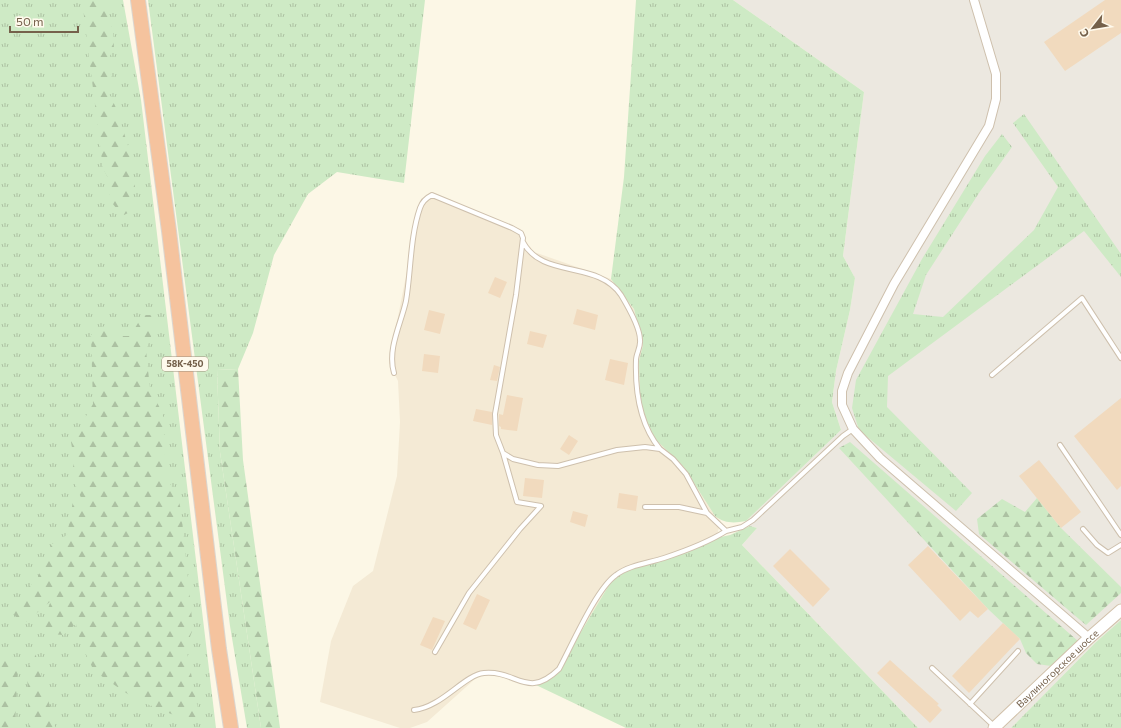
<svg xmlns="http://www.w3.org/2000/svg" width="1121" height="728" font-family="Commissioner,sans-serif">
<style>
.residential{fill:#f4ead5}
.industrial{fill:#ece8e0}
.grass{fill:url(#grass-tufts)}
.forest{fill:url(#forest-firs)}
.building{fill:#f1dabe}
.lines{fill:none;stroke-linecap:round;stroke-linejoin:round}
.lane-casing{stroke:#cec0ad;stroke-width:6}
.street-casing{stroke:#cec0ad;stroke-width:10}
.secondary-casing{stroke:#d1c1aa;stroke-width:13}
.highway-casing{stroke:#dbd6d0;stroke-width:16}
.lane{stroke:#fff;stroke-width:4}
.street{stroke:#fff;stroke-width:8}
.secondary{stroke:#fff;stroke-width:11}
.highway{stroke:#f5c39e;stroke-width:14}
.labels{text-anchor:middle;stroke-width:4;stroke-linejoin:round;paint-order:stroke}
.shield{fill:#fffaed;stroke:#9e8f7c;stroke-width:1}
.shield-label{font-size:9px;font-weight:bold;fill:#75614b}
.street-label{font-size:10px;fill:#75614b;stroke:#fffaed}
</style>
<defs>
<pattern id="grass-tufts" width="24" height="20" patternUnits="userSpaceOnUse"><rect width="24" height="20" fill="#ceeac5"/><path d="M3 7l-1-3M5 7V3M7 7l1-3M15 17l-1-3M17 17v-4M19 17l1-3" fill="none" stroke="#acc1a2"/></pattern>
<pattern id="forest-firs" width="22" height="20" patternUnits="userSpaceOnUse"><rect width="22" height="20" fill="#ceeac5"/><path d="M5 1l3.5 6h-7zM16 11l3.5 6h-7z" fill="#acc1a2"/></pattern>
</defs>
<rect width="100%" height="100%" fill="#fcf7e6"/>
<path class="residential" d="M 432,192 L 520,229 L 527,243 L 534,252 L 611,279 L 634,309 L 643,345 L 639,361 L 652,436 L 683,466 L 715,516 L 721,521 L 716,538 L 612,580 L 554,677 L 536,685 L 485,670 L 427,722 L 410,728 L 400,728 L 320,702 L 331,641 L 353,586 L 373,571 L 397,476 L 400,422 L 398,381 L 389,363 L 421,199 Z"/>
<path class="industrial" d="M 733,0 L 1121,0 L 1121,620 L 1095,643 L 1011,728 L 918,728 L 742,545 L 757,528 L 750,526 L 746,521 L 841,430 L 832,402 L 836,371 L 850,310 L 855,278 L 843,256 L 864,92 Z"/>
<path class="grass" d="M 0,0 L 123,0 L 141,100 L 216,728 L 0,728 Z
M 148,0 L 425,0 L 404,183 L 337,172 L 308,194 L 274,255 L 253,333 L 238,369 L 217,370 L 220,452 L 261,728 L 247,728 L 230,626 Z
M 636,0 L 733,0 L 864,92 L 843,256 L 855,278 L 850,310 L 836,371 L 832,402 L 841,430 L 746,521 C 735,523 725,524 715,516 L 683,466 L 652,436 L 640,401 L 639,361 L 643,345 L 634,309 L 611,279 L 624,177 Z
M 1024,114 L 1121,254 L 1121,277 L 1084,231 L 888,376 L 887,407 L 972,493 L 956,511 L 859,430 L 852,408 L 856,380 L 922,259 L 985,156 L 1002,134 L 1012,147 L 979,193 L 926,275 L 913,314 L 943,317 L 1034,230 L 1058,187 L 1013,123 Z
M 750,526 L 757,528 L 742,545 L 918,728 L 626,728 L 536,685 L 554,677 L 612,580 L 629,570 L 679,554 L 716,538 L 730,535 Z
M 1121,620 L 1121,728 L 1011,728 L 1095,643 Z"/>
<path class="forest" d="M 82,0 L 106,0 L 113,33 L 114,48 L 108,60 L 112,80 L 109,93 L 117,110 L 129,149 L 135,186 L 130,209 L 128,213 L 124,215 L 120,213 L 109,199 C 110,187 110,179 103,169 Z
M 143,315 L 152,315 L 156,324 L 146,350 L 150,389 L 163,414 L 166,478 L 177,494 L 181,510 L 193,629 L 186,647 L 200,720 L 176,716 L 135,699 L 94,671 L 81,644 L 76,624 L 63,635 L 52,634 L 40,628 L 51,601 L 26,622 L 18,619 L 13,613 L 20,597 L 38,577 L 52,544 L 67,535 L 73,501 L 82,500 L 72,477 L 74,459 L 71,442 L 93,404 L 91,335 L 98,328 L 106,326 L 121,336 L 130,336 Z
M 238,369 L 243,460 L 280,728 L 261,728 L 220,452 L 217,370 Z
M 850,442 L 1078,641 L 1051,666 L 1037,664 L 1026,653 L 1020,639 L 988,609 L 839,448 Z
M 1037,498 L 1061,528 L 1121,587 L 1121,593 L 1086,625 L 979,534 L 977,519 L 1002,499 L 1025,512 Z
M 0,651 L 10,654 L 19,664 L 17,679 L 15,728 L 0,728 Z
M 35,652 L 55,725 L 55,728 L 29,728 L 27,670 Z"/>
<path class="building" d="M 1105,0 L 1121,0 L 1121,33 L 1065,71 L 1044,42 Z
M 495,277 L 507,282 L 500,298 L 488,293 Z
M 577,309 L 598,315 L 595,330 L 573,324 Z
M 429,310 L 445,314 L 440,334 L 424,330 Z
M 530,331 L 547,335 L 543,348 L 527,344 Z
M 424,354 L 440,356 L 438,373 L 422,371 Z
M 610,359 L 628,363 L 624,385 L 605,380 Z
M 494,365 L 500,367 L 497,381 L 490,380 Z
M 507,395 L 523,398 L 517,431 L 501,429 L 501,427 L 499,426 L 499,414 L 503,415 Z
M 1121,398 L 1121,486 L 1117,490 L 1074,436 Z
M 476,409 L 492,412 L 492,425 L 473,421 Z
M 569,435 L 578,441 L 569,455 L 560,449 Z
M 1039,460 L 1081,512 L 1061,528 L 1019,476 Z
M 525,478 L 544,480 L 542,498 L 523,496 Z
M 619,493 L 638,496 L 636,511 L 617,508 Z
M 573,511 L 588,515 L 585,527 L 570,522 Z
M 928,546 L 988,609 L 978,618 L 970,611 L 960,621 L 908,565 Z
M 790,549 L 830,589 L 813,607 L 773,566 Z
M 477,594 L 490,600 L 476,630 L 463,624 Z
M 433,617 L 445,621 L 432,650 L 420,645 Z
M 1003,623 L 1020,639 L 969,693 L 952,676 Z
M 890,660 L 939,704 L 937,705 L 942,710 L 930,723 L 877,673 Z"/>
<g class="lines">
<defs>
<path id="lane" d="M 523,242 C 542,279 598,260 621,295 C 627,305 640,328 640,340 C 641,347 636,354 636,360 C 635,391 640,425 660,449
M 394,373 C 387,349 401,324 406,301 C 411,272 410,237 420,208 C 422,202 426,198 432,195 L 512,228 L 521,233 L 523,238 L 516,295 L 495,414 L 496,435 L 503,453 L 513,459 L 538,465 L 558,466 L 617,450 L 645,447 L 660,449 L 673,459 L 686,474 L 707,513 L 726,531 L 742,527 L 753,520 L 843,436 L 853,429
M 992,375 L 1082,298 L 1121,358
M 1060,445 L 1121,535
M 645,507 L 679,507 L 707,513
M 1083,529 L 1097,545 L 1108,553 L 1121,545
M 435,652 L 469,593 L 520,529 L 541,506 L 517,502 L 503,453
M 932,668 L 995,727
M 970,704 L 1018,651
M 414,710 C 442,707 464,675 484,673 C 517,670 527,700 559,669 C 572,645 596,589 616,575 C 629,565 649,563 664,558 C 685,551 707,543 726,531"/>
<path id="street" d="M 974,0 L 996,74 L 996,99 L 989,126 L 894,284 L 848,373 L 842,391 L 842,405 L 853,429 L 880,458 L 1089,638"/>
<g id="secondary">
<path id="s1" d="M 994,728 L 1089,638 L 1121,610"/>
</g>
<path id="highway" d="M 138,0 L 169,231 L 219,649 L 231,728"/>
</defs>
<use href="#lane" class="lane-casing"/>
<use href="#street" class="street-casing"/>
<use href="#secondary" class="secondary-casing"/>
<use href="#highway" class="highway-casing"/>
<use href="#lane" class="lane"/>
<use href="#street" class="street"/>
<use href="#secondary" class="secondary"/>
<use href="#highway" class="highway"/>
</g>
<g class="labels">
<rect class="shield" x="162" y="357" width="46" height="14" rx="3"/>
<g class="shield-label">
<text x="185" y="367">58К-450</text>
</g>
<g class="street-label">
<text dy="4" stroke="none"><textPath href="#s1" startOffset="87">Ваулиногорское шоссе</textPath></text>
</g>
</g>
<g transform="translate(1093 28) rotate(239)" stroke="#fffaed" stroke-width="3" paint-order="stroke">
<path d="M0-3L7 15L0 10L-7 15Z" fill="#75614b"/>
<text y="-6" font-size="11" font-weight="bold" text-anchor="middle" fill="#75614b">С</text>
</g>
<path d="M10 26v6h68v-6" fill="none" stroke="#75614b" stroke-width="2"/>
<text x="16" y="26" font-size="12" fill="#75614b" stroke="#fffaed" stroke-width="3" paint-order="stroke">50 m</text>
</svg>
